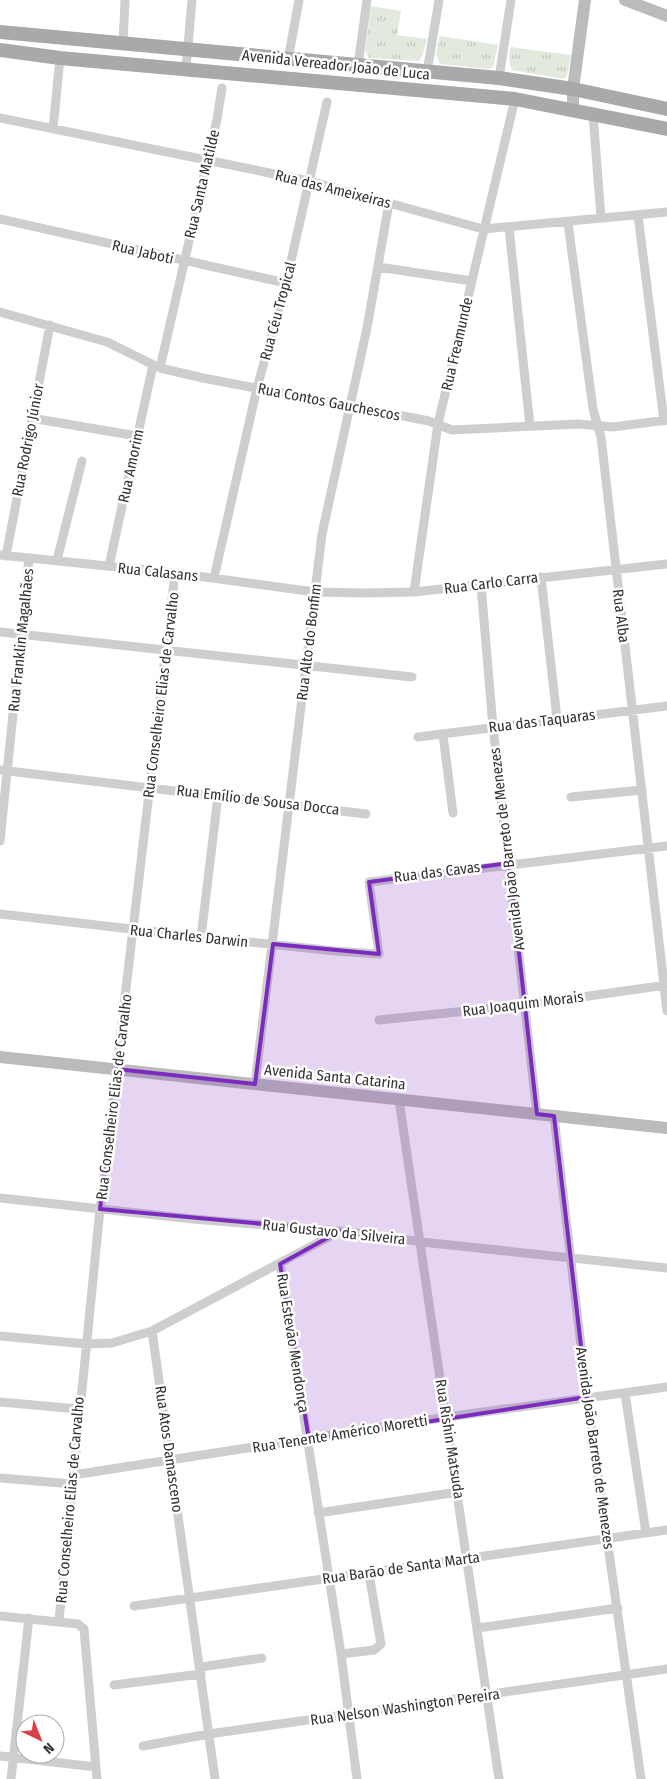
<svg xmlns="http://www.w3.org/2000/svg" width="667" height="1779" font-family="'Fira Sans Condensed',sans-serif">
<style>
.grass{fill:url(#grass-tufts)}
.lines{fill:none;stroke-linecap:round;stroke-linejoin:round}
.street{stroke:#cecece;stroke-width:9}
.secondary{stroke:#bbb;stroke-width:12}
.primary{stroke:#a9a9a9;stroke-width:14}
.marked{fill:#7b2cbf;fill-opacity:0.2;stroke:#7b2cbf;stroke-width:4;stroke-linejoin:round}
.labels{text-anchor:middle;stroke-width:5;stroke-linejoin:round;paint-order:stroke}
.street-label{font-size:15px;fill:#313131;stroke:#fff}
</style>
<defs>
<pattern id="grass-tufts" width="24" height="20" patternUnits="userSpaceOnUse" patternTransform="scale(1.25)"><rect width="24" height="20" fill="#e3e9dd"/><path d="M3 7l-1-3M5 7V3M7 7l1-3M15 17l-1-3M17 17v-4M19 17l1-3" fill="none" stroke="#c3c8be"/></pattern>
</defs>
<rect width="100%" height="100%" fill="#fff"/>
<path class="grass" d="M 371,6 L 401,11 L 397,35 L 427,39 L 423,54 L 419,61 L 369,58 L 365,50 Z
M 440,36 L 498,45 L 493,67 L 490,69 L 440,64 L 436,54 Z
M 510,47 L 571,55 L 567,76 L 564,79 L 512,70 L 509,61 Z"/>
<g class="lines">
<path class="street" d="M 123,44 L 125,0
M 288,60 L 299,0
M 358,65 L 367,0
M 186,68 L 192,0
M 427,72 L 439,0
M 499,78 L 511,0
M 593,114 L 601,218
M 0,118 L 309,181 L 483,229 L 667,212
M 53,129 L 60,58
M 638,215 L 664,421
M 0,219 L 286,283
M 568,223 L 593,409 L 601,437 L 667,1011
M 509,228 L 530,426
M 378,267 L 472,281
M 0,312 L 107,342 L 160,368 L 203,378 L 429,421 L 452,430 L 578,424 L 613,427 L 667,420
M 160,368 L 217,119 L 222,88
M 31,418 L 137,436
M 0,555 L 175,573 L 315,592 L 365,593 L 414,592 L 667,564
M 6,556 L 50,325
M 57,560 L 82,461
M 109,566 L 153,365
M 541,577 L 557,718
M 214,578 L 257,388 L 286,283 L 327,102
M 481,585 L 493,727 L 537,1114
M 414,592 L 438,424 L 515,99
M 0,632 L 412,677
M 443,735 L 453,813
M 418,737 L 667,706
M 0,770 L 366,814
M 571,797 L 642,790
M 0,841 L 29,558
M 0,914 L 201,937 L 335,951 L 379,954 L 369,882 L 667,846
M 201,937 L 218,796
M 379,1020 L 525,1005 L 667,985
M 255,1084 L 322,534 L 367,328 L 389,203
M 399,1100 L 499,1779
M 554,1116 L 587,1397 L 641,1779
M 0,1198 L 193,1219 L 340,1231 L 431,1243 L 667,1268
M 280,1264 L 341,1654 L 357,1779
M 152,1331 L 215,1779
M 0,1336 L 86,1344 L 112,1343 L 152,1331 L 340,1231
M 625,1393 L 646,1533
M 0,1402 L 78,1409
M 73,1475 L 447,1417 L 667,1387
M 0,1478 L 73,1484
M 318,1513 L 458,1492
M 134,1606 L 667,1530
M 0,1616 L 78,1624 L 84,1629 L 97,1779
M 59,1621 L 100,1209 L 175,573
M 478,1628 L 618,1608
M 341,1654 L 374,1650 L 381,1644 L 369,1574
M 201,1667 L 262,1658
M 114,1685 L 201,1674
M 143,1746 L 209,1734 L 667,1669
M 0,1756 L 96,1767
M 11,1779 L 29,1618"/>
<path class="secondary" d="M 625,0 L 667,16
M 573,111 L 573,89 L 585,0
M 0,1057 L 667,1128"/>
<path class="primary" d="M 0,32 L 499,78 L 573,89 L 667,109
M 0,50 L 60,58 L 515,99 L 667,129"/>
</g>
<path class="marked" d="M 509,863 L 537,1114 L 554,1116 L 587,1397 L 309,1440 L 280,1264 L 340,1231 L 100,1209 L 116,1069 L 255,1084 L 273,944 L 379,954 L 369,882 Z"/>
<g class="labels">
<g class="street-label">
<text transform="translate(336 65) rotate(6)" y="5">Avenida Vereador João de Luca</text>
<text transform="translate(202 184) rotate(-77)" y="5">Rua Santa Matilde</text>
<text transform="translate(333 189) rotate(14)" y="5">Rua das Ameixeiras</text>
<text transform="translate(143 252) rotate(13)" y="5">Rua Jaboti</text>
<text transform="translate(278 311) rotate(-75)" y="5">Rua Céu Tropical</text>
<text transform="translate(457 344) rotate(-77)" y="5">Rua Freamunde</text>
<text transform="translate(329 402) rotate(11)" y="5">Rua Contos Gauchescos</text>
<text transform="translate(28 440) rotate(-79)" y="5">Rua Rodrigo Júnior</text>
<text transform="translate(131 466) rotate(-78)" y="5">Rua Amorim</text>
<text transform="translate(158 572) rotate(6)" y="5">Rua Calasans</text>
<text transform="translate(491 583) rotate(-7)" y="5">Rua Carlo Carra</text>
<text transform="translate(621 616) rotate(83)" y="5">Rua Alba</text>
<text transform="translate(21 640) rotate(-84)" y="5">Rua Franklin Magalhães</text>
<text transform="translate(309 642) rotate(-83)" y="5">Rua Alto do Bonfim</text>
<text transform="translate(161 695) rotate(-83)" y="5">Rua Conselheiro Elias de Carvalho</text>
<text transform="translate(542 721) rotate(-7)" y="5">Rua das Taquaras</text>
<text transform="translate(258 800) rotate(7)" y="5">Rua Emílio de Sousa Docca</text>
<text transform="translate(507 849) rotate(-97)" y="5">Avenida João Barreto de Menezes</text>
<text transform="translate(437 872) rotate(-7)" y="5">Rua das Cavas</text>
<text transform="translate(189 936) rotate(6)" y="5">Rua Charles Darwin</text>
<text transform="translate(523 1004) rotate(-7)" y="5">Rua Joaquim Morais</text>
<text transform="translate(335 1077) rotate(6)" y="5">Avenida Santa Catarina</text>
<text transform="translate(114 1097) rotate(-83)" y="5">Rua Conselheiro Elias de Carvalho</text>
<text transform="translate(334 1232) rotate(6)" y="5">Rua Gustavo da Silveira</text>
<text transform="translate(293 1343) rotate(81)" y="5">Rua Estevão Mendonça</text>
<text transform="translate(340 1434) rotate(-9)" y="5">Rua Tenente Américo Moretti</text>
<text transform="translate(450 1439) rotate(81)" y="5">Rua Rishin Matsuda</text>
<text transform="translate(595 1448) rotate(82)" y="5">Avenida João Barreto de Menezes</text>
<text transform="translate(169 1449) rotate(82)" y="5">Rua Atos Damasceno</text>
<text transform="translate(70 1500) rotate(-85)" y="5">Rua Conselheiro Elias de Carvalho</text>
<text transform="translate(401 1568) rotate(-8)" y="5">Rua Barão de Santa Marta</text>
<text transform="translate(405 1707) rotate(-8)" y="5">Rua Nelson Washington Pereira</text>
</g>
</g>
<g transform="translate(40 1739) rotate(137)"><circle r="24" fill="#ffffff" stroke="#adadad"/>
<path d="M0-4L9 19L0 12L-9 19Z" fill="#da4047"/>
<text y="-8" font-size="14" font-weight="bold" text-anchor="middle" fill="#313131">N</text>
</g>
</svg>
